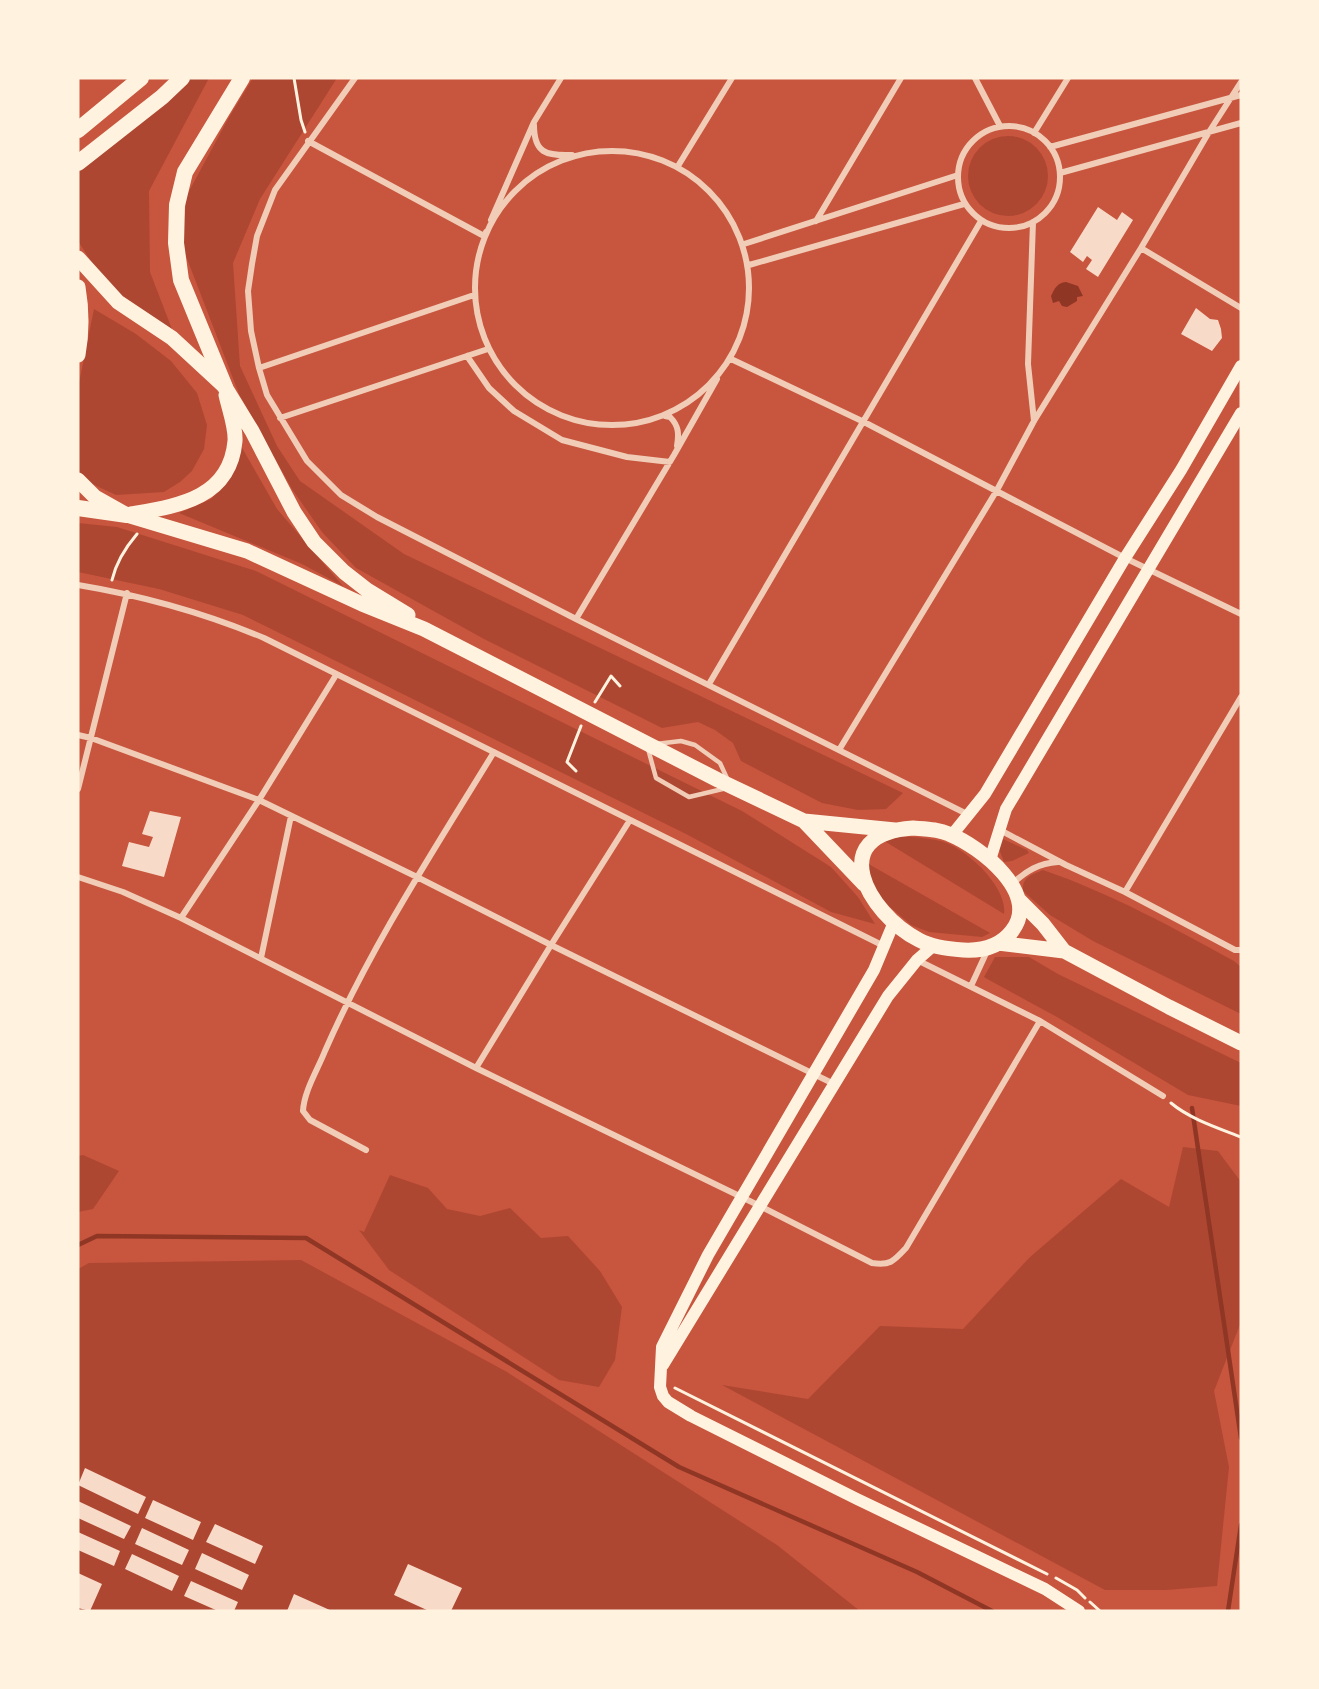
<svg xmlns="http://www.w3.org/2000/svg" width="1319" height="1689" font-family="Quicksand,sans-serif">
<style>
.green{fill:#ae4732}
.water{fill:#8f3625}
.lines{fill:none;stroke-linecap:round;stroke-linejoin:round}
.stream{stroke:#8f3625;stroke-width:4.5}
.building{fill:#f7dbc8}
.path{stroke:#fff3e0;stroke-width:3}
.service{stroke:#f1ccb7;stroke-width:4.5}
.minor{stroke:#f1ccb7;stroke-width:6}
.secondary{stroke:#fff3e0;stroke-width:12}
.primary{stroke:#fff3e0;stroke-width:15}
.motorway{stroke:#fff3e0;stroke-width:16}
</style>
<rect width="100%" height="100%" fill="#c8553d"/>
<path class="green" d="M 186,78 L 209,78 L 149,191 L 150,272 L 175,337 L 110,291 L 78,241 L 78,172 Z
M 253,78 L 337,78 L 260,199 L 233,263 L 240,366 L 277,446 L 300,481 L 404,554 L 903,793 L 886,809 L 858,810 L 822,803 L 741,761 L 733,743 L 715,730 L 698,722 L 662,728 L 484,639 L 356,568 L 322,532 L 292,489 L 239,394 L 181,243 L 187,195 L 228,119 Z
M968 176a40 40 0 1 1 80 0a40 40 0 1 1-80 0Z
M 94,309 L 136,334 L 171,361 L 197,393 L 207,425 L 204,449 L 192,471 L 180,482 L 164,492 L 116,495 L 88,482 L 78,470 L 78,388 Z
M 241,446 L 277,509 L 343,586 L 302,564 L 179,513 L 211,499 L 221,489 Z
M 78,523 L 117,527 L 256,571 L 742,811 L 831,867 L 858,897 L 875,924 L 831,912 L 688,835 L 243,615 L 159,589 L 78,572 Z
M 889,835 C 906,837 924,837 941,841 C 965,847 1008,887 1004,914 L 881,839 Z
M 1003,839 L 1027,850 L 1029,853 L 1012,861 L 1004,862 L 997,844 Z
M 865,862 L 990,933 L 982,937 L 929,932 L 911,925 L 883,901 L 868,880 Z
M 1043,870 C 1110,893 1172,927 1234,961 L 1241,967 L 1241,1014 L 1093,941 L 1050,915 L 1023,891 C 1022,877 1031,875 1043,870 Z
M 995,957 L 1029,957 L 1058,974 L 1241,1063 L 1241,1106 L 1188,1095 L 1057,1017 L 989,980 L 984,977 Z
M 1183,1147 L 1218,1151 L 1241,1182 L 1241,1322 L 1214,1391 L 1229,1467 L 1217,1586 L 1166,1590 L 1105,1590 L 722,1385 L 808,1399 L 880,1326 L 963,1329 L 1030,1257 L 1121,1179 L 1169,1207 Z
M 83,1155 L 119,1171 L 93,1209 L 78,1212 L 78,1156 Z
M 390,1175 L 428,1188 L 447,1209 L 480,1216 L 510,1208 L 541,1238 L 568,1236 L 600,1271 L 622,1307 L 615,1360 L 599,1387 L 559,1380 L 389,1270 L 359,1230 L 364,1232 Z
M 301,1260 L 507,1372 L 777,1545 L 860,1611 L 78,1611 L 78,1269 L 89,1263 Z"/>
<path class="water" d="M 1066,282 L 1078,286 L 1083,296 L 1077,297 L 1077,301 L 1067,307 L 1062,306 L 1059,301 L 1053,303 L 1051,296 C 1055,288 1057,283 1066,282 Z"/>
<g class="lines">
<path class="stream" d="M 1192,1108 L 1241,1438
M 78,1245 L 97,1236 L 306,1238 L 679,1467 L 917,1572 L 992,1611
M 1228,1611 L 1241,1525"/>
</g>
<path class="building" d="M 1098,207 L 1117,220 L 1122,212 L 1133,220 L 1098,277 L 1086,269 L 1092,260 L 1087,256 L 1083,262 L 1070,252 Z
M 1196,308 L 1210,319 L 1218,320 L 1221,329 L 1222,338 L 1212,351 L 1181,334 Z
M 150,811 L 181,817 L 164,877 L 122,866 L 129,842 L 149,847 L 153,837 L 142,834 Z
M 85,1468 L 146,1497 L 138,1514 L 78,1485 Z
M 153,1500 L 201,1522 L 193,1540 L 145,1518 Z
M 78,1501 L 131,1526 L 124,1539 L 78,1518 Z
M 215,1524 L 263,1546 L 255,1564 L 206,1542 Z
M 142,1528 L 189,1550 L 182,1565 L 135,1544 Z
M 78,1532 L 120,1551 L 114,1566 L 78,1550 Z
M 202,1553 L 249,1575 L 242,1590 L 195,1569 Z
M 132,1554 L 179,1576 L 172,1591 L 125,1569 Z
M 408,1564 L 462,1588 L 451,1611 L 429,1611 L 394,1595 Z
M 78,1573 L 102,1584 L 90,1611 L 78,1608 Z
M 191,1581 L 238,1602 L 234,1611 L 218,1611 L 184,1596 Z
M 294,1594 L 332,1611 L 287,1611 Z"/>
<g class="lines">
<path class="path" d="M 294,78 L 301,120 L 305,132
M 112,580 C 116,563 125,548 137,534
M 595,702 L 611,676 L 620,686
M 576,771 L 567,762 L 581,726
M 1171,1103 C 1190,1119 1218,1128 1241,1137
M 675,1388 L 1047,1574
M 1056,1578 L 1077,1590 L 1085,1598
M 1090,1602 L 1100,1611"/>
<path class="service" d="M 681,741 L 695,745 L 720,763 L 731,787 L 689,797 L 656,778 L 647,745 Z"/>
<path class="minor" d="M 355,78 L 275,190 L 257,236 L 252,264 L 248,291 L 251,331 L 259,368 L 267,395 L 307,461 L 341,495 L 377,517 L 576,619 L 969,815
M 975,78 L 1000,126
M 534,125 C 534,153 546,156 572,155
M958 177a51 51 0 1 1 102 0a51 51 0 1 1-102 0Z
M 1034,133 L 1068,78
M 308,141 L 484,236 L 486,232
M 1050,147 L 1241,95
M475 288a137 137 0 1 1 274 0a137 137 0 1 1-274 0Z
M 678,166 L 732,78
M 1060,173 L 1241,123
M 491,220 L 534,122 L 561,78
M 816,221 L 901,78
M 1033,222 L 1028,364 L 1034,421
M 744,244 L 958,175
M 1141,248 L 1241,308
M 749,265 L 964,204
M 467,356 L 489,388 L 514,411 L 562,440 L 627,457 L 670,462
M 731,359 L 864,422 L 1125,558 L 1241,614
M 259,368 L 474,295
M 665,416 L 670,417 C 679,426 679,434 677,446
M 280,418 L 488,349
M 78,585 C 144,596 202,612 264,638 L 884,946
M 576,619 L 674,455 L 717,379
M 709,684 L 981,221
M 78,735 L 91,738 L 259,800 L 417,877 L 551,945 L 834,1084
M 839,750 L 997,490 L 1034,421 L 1141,248 L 1209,132 L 1241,82
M 78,789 L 127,593
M 1000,830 L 1066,865 L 1125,892 L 1235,950 L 1241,950
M 78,877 L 123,892 L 181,918 L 476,1068 L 760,1206 L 872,1263 C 890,1266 894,1261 906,1248 L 1040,1021
M 1012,884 C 1026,871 1039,863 1058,862
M 1125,892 L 1241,697
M 181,918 L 259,800 L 336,675
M 261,958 L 291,816
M 917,960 L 1040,1021 L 1163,1096
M 971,986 L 988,949
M 476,1068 L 551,945 L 630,820
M 366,1150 L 310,1120 L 303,1111 C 304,1091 318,1069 325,1051 C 371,946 434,850 494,752"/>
<path class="secondary" d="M 952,835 L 985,794 L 1125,558 L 1181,470 L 1241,366
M 990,860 L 1006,809 L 1241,413
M 894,922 L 874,970 L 708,1255 L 662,1347 L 660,1387 L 663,1396 L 668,1402 L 691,1416 L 857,1499 L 1045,1589 L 1079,1611
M 663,1365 L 888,996 L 917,960 L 933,946"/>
<path class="primary" d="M 78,258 L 118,302 L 172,338 L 225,387 L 252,431 L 294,512 L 314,542 L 344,572 L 367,590 L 408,615
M 78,287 C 82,310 82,333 78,355
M 78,480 L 95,497 L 127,515 L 247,551 L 362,604 L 424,629 L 718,780 L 804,821 L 895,830
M 131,514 C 177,506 230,499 235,441 C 236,427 229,409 226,395
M 804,821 L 864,884
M 913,828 C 926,829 938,829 949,834 C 981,847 1041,894 1012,931 C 1000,947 981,951 963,950 C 948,949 932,947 919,940 C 867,913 824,834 913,828 Z
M 1019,900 L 1043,924 L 1064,951
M 998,943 L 1064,951 L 1169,1007 L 1241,1043"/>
<path class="motorway" d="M 78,130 L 141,78
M 78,163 L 162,97 L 182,78
M 225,387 L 181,280 L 176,243 L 177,205 L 185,172 L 242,78
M 78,508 L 127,515"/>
</g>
<rect width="1319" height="1689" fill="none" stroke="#fff3e0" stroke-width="159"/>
</svg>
